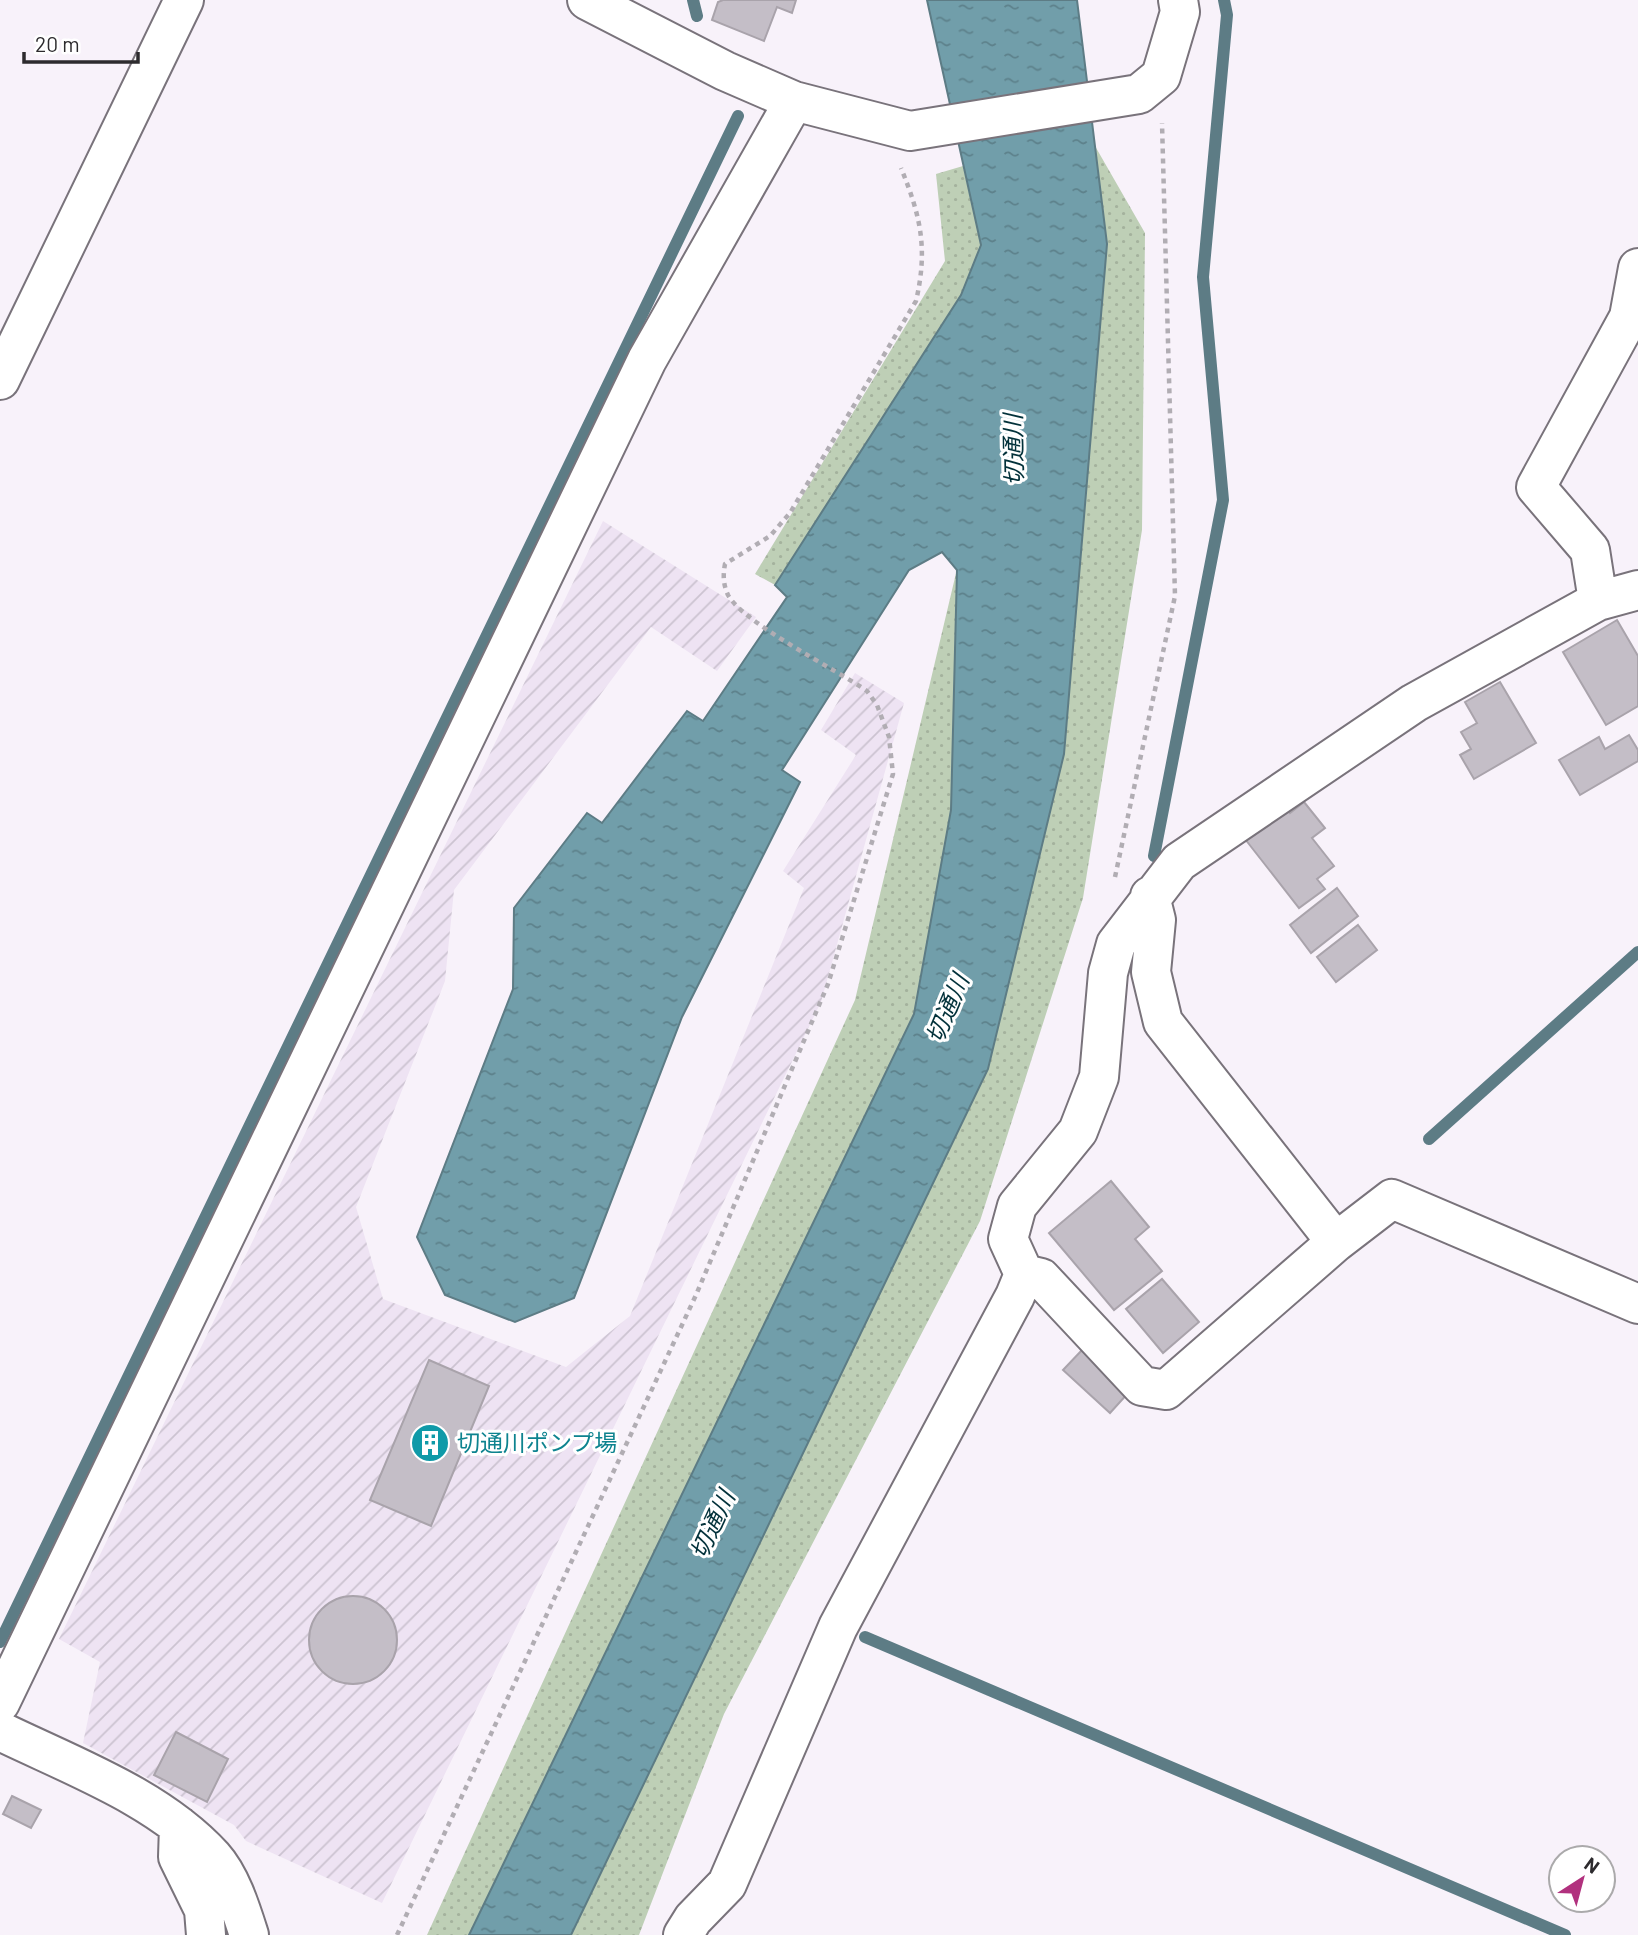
<svg xmlns="http://www.w3.org/2000/svg" width="1638" height="1935" font-family="Barlow,'Noto Sans JP',sans-serif">
<style>
.industrial{fill:url(#industrial-furrows)}
.grass{fill:url(#grass-dots)}
.water{fill:url(#water-ripples);stroke:#5d7c85;stroke-width:2}
.lines{fill:none;stroke-linecap:round;stroke-linejoin:round}
.stream{stroke:#5d7c85;stroke-width:12}
.building{fill:#c4bec7;stroke:#a9a3ab;stroke-width:2}
.street-casing{stroke:#79737b;stroke-width:42}
.path{stroke:#b1adb3;stroke-width:4.5;stroke-dasharray:5 5;stroke-linecap:butt}
.street{stroke:#fff;stroke-width:38}
.labels{text-anchor:middle;stroke-width:6;stroke-linejoin:round;paint-order:stroke}
.culture-label{font-size:23px;fill:#0d838f;stroke:#fff;text-anchor:start}
.water-label{font-size:24px;font-style:italic;fill:#02313a;stroke:#fff}
</style>
<defs>
<pattern id="industrial-furrows" width="10" height="10" patternUnits="userSpaceOnUse" patternTransform="scale(1.75)"><rect width="10" height="10" fill="#eee3f3"/><path d="M-1 1l2-2M0 10L10 0M9 11l2-2" fill="none" stroke="#ccc3d1"/></pattern>
<pattern id="grass-dots" width="8" height="8" patternUnits="userSpaceOnUse" patternTransform="scale(1.75)"><rect width="8" height="8" fill="#becfb6"/><path d="M2 2h.1M6 6h.1" fill="none" stroke="#a4b29d" stroke-width="1.8" stroke-linecap="round"/></pattern>
<pattern id="water-ripples" width="26" height="14" patternUnits="userSpaceOnUse" patternTransform="scale(1.75)"><rect width="26" height="14" fill="#719eaa"/><path d="M2 4q2-2 4 0t4 0M15 11q2-2 4 0t4 0" fill="none" stroke="#5d818b"/></pattern>
</defs>
<rect width="100%" height="100%" fill="#f8f2fa"/>
<path class="industrial" d="M 603,521 L 756,617 L 717,671 L 651,627 L 454,890 L 445,981 L 356,1207 L 383,1299 L 566,1367 L 630,1316 L 804,888 L 783,871 L 856,755 L 821,730 L 855,673 L 904,703 L 821,1002 L 382,1903 L 246,1841 L 234,1825 L 83,1743 L 100,1662 L 59,1639 Z"/>
<path class="grass" d="M 1095,146 L 1145,233 L 1142,530 L 1083,898 L 980,1221 L 724,1714 L 639,1935 L 571,1935 L 988,1069 L 1064,754 L 1107,244 Z
M 963,166 L 981,245 L 961,295 L 775,585 L 755,574 L 945,261 L 936,174 Z
M 957,569 L 951,810 L 914,1014 L 469,1935 L 427,1935 L 855,1000 Z"/>
<path class="water" d="M 927,0 L 1077,0 L 1107,244 L 1064,754 L 988,1069 L 571,1935 L 469,1935 L 914,1014 L 951,810 L 957,570 L 942,552 L 909,570 L 782,770 L 800,782 L 682,1017 L 574,1298 L 515,1322 L 445,1295 L 417,1237 L 513,989 L 514,908 L 587,813 L 602,823 L 687,711 L 703,721 L 787,597 L 775,585 L 961,295 L 981,245 Z"/>
<g class="lines">
<path class="stream" d="M 693,0 L 697,16
M 1154,856 L 1223,500 L 1203,277 L 1227,15 L 1224,0
M 1429,1139 L 1638,952
M 865,1637 L 1565,1935
M 0,1642 L 738,116"/>
</g>
<path class="building" d="M 723,0 L 796,0 L 792,13 L 777,7 L 764,41 L 712,20 L 718,2 Z
M 1617,620 L 1638,656 L 1638,706 L 1606,725 L 1563,652 Z
M 1500,682 L 1536,743 L 1474,779 L 1460,755 L 1471,749 L 1461,732 L 1477,723 L 1465,702 Z
M 1629,735 L 1638,750 L 1638,761 L 1580,795 L 1559,760 L 1599,737 L 1605,749 Z
M 1304,802 L 1325,828 L 1312,838 L 1334,866 L 1317,879 L 1325,889 L 1299,908 L 1245,839 L 1285,806 L 1290,813 Z
M 1337,888 L 1358,916 L 1311,953 L 1290,925 Z
M 1358,925 L 1377,950 L 1336,982 L 1317,957 Z
M 1111,1181 L 1149,1227 L 1135,1239 L 1162,1271 L 1114,1310 L 1049,1233 Z
M 1162,1279 L 1199,1322 L 1163,1353 L 1126,1309 Z
M 1083,1349 L 1129,1392 L 1110,1413 L 1063,1370 Z
M 429,1360 L 489,1386 L 431,1526 L 370,1500 Z
M309 1640a44 44 0 1 1 88 0a44 44 0 1 1-88 0Z
M 176,1732 L 228,1759 L 207,1802 L 154,1775 Z
M 12,1796 L 41,1810 L 31,1828 L 3,1814 Z"/>
<g class="lines">
<defs>
<path id="street" d="M 587,0 L 725,71 L 794,101 L 910,131 L 1139,94 L 1161,76 L 1180,12 L 1178,0
M 0,380 L 184,0
M 1598,601 L 1590,550 L 1536,487 L 1629,317 L 1638,268
M 1150,896 L 1156,920 L 1151,972 L 1163,1022 L 1336,1242
M 1024,1274 L 1041,1278 L 1142,1386 L 1166,1390 L 1336,1242 L 1392,1199 L 1638,1304
M 0,1703 L 647,360 L 794,101
M 0,1731 C 72,1766 158,1797 213,1857 C 231,1877 241,1910 249,1935
M 179,1826 L 178,1857 L 204,1910 L 206,1935
M 683,1935 L 693,1919 L 727,1884 L 838,1627 L 1015,1296 L 1024,1274 L 1008,1239 L 1017,1206 L 1078,1131 L 1099,1077 L 1108,973 L 1116,944 L 1179,862 L 1414,703 L 1598,601 L 1638,590"/>
</defs>
<use href="#street" class="street-casing"/>
<path class="path" d="M 1115,877 L 1175,596 L 1162,123
M 397,1935 L 696,1295 L 828,984 L 893,774 L 889,737 L 877,705 L 867,691 C 837,670 743,623 728,595 C 723,584 723,575 725,564 L 770,536 L 790,513 L 916,301 C 928,249 921,217 901,168"/>
<use href="#street" class="street"/>
</g>
<defs>
<symbol id="building-disc" viewBox="-11 -11 22 22"><circle r="9.5" fill="#0f9aa8" stroke="#fff"/><path d="M-4-6H4V6H1V3H-1V6H-4ZM-2.5-4.3h1.7v1.8h-1.7ZM.8-4.3h1.7v1.8H.8ZM-2.5-1h1.7V.8h-1.7ZM.8-1h1.7V.8H.8Z" fill="#fff"/></symbol>
</defs>
<g fill-rule="evenodd">
<use href="#building-disc" x="408" y="1421" width="44" height="44"/>
</g>
<g class="labels">
<g class="culture-label">
<text x="457" y="1451">切通川ポンプ場</text>
</g>
<g class="water-label">
<text transform="translate(1014 450) rotate(-91)" y="8">切通川</text>
<text transform="translate(948 1009) rotate(-67)" y="8">切通川</text>
<text transform="translate(713 1525) rotate(-65)" y="8">切通川</text>
</g>
</g>
<g transform="translate(1582 1879) rotate(36)"><circle r="33" fill="#ffffff" stroke="#abaaab" stroke-width="2"/>
<path d="M0-5L12 26L0 18L-12 26Z" fill="#b1317e"/>
<text y="-10" font-size="19" font-weight="bold" text-anchor="middle" fill="#2d2b2e">N</text>
</g>
<path d="M24 52v10h114v-10" fill="none" stroke="#2d2b2e" stroke-width="3.5"/>
<text x="35" y="52" font-size="21" fill="#2d2b2e" stroke="#ffffff" stroke-width="5" paint-order="stroke">20 m</text>
</svg>
